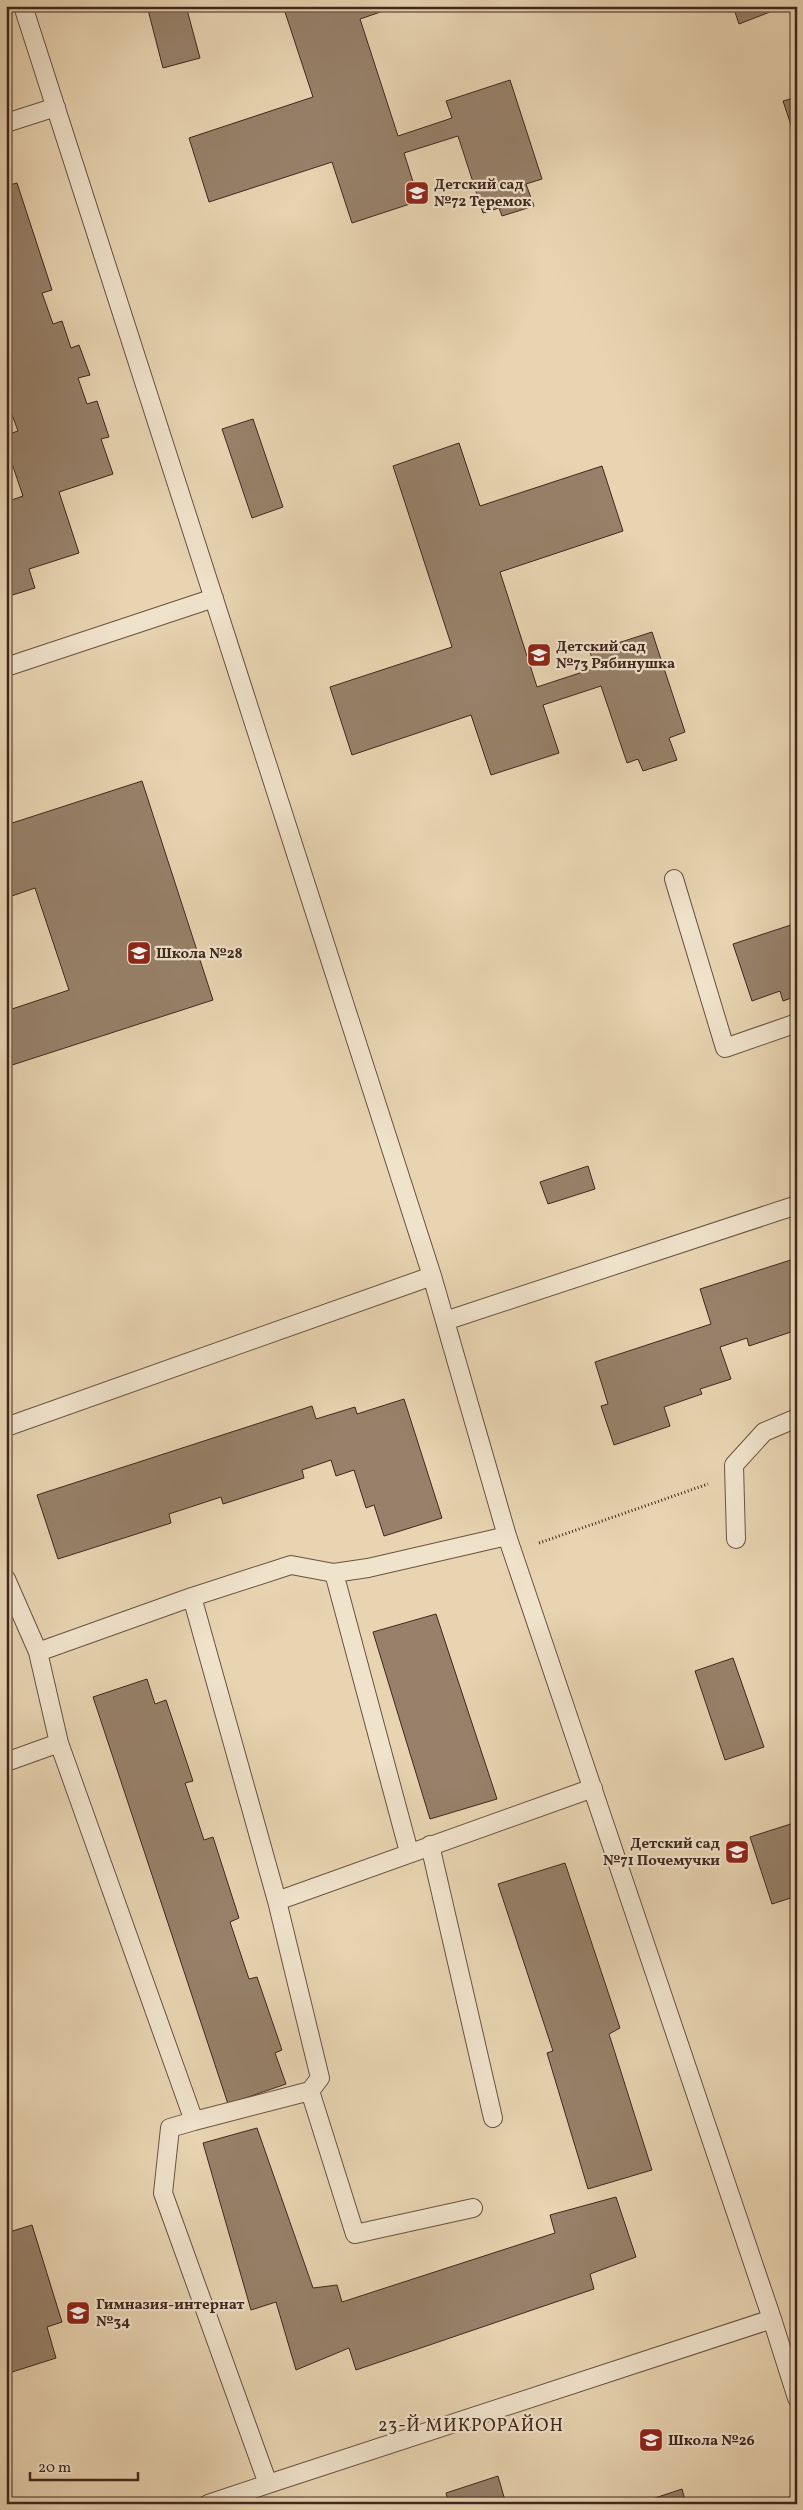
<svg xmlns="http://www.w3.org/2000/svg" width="803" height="2510" font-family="Vollkorn,serif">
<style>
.building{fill:#97816a;stroke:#40271e}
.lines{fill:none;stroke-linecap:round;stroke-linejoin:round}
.service-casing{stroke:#6a5243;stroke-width:20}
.path{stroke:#40271e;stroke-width:3;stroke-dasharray:1 2.5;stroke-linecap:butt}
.service{stroke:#f0e3cc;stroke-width:18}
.labels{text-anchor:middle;stroke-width:4.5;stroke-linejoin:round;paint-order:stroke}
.poi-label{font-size:15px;font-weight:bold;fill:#40271e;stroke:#f0e3cc;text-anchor:start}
.quarter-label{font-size:18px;letter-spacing:1px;fill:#40271e;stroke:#f0e3cc}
</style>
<rect width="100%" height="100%" fill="#e8d4b1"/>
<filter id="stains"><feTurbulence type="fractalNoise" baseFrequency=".004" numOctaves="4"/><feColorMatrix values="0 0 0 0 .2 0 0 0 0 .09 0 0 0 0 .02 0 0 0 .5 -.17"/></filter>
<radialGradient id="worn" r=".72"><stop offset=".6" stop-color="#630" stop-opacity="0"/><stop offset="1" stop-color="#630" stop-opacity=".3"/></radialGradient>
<path class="building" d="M 147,6 L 186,6 L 200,58 L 163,68 Z
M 283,6 L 398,6 L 360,19 L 398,136 L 452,118 L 446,101 L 510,80 L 542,179 L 526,184 L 534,206 L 502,216 L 499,208 L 483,213 L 458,136 L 404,153 L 419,201 L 352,223 L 332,162 L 209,202 L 189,138 L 313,97 Z
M 733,6 L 768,6 L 770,12 L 739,24 Z
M 797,97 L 797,143 L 783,101 Z
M 17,183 L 52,290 L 42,293 L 53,324 L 62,321 L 71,348 L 79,345 L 90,375 L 78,378 L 87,404 L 97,401 L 109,437 L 101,439 L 113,474 L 59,492 L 79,553 L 29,569 L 35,588 L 6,597 L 6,502 L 23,496 L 6,446 L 6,435 L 18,431 L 6,398 L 6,186 Z
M 253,419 L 283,507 L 252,518 L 222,429 Z
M 459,443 L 480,506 L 602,466 L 623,531 L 500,572 L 537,687 L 595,668 L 590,652 L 652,632 L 685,732 L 669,738 L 677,760 L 643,771 L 638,759 L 627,763 L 601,686 L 543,705 L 559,753 L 491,775 L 471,715 L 352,755 L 330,687 L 452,647 L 393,466 Z
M 142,781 L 213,1000 L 6,1067 L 6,1011 L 69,990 L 35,888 L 6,898 L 6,825 Z
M 797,923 L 797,996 L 783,1001 L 780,991 L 752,1001 L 733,944 Z
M 588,1166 L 595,1189 L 548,1204 L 540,1182 Z
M 797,1258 L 797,1330 L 749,1346 L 747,1338 L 720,1347 L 731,1379 L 700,1389 L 702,1394 L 664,1407 L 670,1426 L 614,1445 L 601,1406 L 608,1404 L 595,1362 L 711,1324 L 700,1289 Z
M 404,1399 L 442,1518 L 384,1536 L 374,1505 L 366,1508 L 354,1470 L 336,1476 L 331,1460 L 302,1470 L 304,1478 L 223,1504 L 221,1497 L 169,1514 L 171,1523 L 58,1559 L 37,1495 L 312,1406 L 316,1419 L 355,1407 L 357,1414 Z
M 436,1614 L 497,1799 L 430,1819 L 373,1632 Z
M 733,1658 L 764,1747 L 725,1760 L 695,1671 Z
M 147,1679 L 155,1704 L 166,1700 L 193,1781 L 185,1783 L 204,1840 L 213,1837 L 239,1918 L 230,1922 L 249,1979 L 257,1977 L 282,2050 L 275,2053 L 286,2084 L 228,2104 L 93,1697 Z
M 797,1822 L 797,1896 L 772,1904 L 750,1837 Z
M 565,1863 L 620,2028 L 609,2034 L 652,2170 L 588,2189 L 547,2053 L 553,2051 L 498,1884 Z
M 257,2128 L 313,2288 L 337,2285 L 342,2302 L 555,2233 L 550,2215 L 616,2197 L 636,2257 L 590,2274 L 594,2289 L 356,2370 L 349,2348 L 296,2370 L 276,2302 L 251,2310 L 203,2143 Z
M 32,2225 L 62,2322 L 47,2327 L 56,2358 L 6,2374 L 6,2233 Z
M 498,2476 L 506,2504 L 449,2504 L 446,2493 Z
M 682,2489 L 686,2504 L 637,2504 Z"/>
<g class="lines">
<defs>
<path id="service" d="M 23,6 L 432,1276 L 507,1536 L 772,2319 L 797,2398
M 6,123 L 56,107
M 6,667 L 214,598
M 674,879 L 725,1048 L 797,1023
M 445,1321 L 797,1205
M 6,1427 L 432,1276
M 736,1539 L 734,1465 L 764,1432 L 797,1418
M 334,1573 L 409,1852
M 6,1579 L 38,1652 L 192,1597 L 291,1565 L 334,1573 L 368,1568 L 507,1536
M 192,1597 L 277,1901 L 320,2078 L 310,2091 L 355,2234 L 473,2208
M 59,1743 L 194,2121 L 170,2128 L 163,2193 L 268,2484 L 772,2319
M 6,1762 L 59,1743 L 38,1652
M 430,1845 L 493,2118
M 277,1901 L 593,1788
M 194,2121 L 310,2091
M 208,2504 L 268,2484"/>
</defs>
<use href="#service" class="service-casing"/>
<path class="path" d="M 539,1543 L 708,1484"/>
<use href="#service" class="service"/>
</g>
<defs>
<symbol id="school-square" viewBox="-11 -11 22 22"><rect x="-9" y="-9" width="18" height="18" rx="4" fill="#8f2418" stroke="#f0e3cc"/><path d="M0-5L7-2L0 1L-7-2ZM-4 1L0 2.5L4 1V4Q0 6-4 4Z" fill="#fff"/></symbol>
</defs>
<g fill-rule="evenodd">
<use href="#school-square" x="403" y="179" width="28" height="28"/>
<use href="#school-square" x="525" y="641" width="28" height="28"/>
<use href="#school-square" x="125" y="939" width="28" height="28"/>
<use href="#school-square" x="723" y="1838" width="28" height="28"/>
<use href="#school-square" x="64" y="2299" width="28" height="28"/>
<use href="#school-square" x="637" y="2426" width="28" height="28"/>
</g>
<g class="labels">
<g class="poi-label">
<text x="434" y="189">Детский сад<tspan x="434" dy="17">№72 Теремок</tspan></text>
<text x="556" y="651">Детский сад<tspan x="556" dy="17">№73 Рябинушка</tspan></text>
<text x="156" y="958">Школа №28</text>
<text x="720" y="1848" text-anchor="end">Детский сад<tspan x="720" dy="17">№71 Почемучки</tspan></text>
<text x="96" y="2309">Гимназия-интернат<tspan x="96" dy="17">№34</tspan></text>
<text x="668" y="2445">Школа №26</text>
</g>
<g class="quarter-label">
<text x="471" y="2431">23-Й МИКРОРАЙОН</text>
</g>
</g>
<rect width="803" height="2510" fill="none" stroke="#e8d4b1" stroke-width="25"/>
<rect x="8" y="8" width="788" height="2495" fill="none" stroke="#40271e" stroke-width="2.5"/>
<rect x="12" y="12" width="778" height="2485" fill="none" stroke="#40271e"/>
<path d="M30 2472v8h108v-8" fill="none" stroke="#40271e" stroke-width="2.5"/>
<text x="38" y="2472" font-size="15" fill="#40271e" stroke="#f0e3cc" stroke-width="4" paint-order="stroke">20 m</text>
<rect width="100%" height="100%" filter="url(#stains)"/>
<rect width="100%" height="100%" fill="url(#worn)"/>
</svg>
